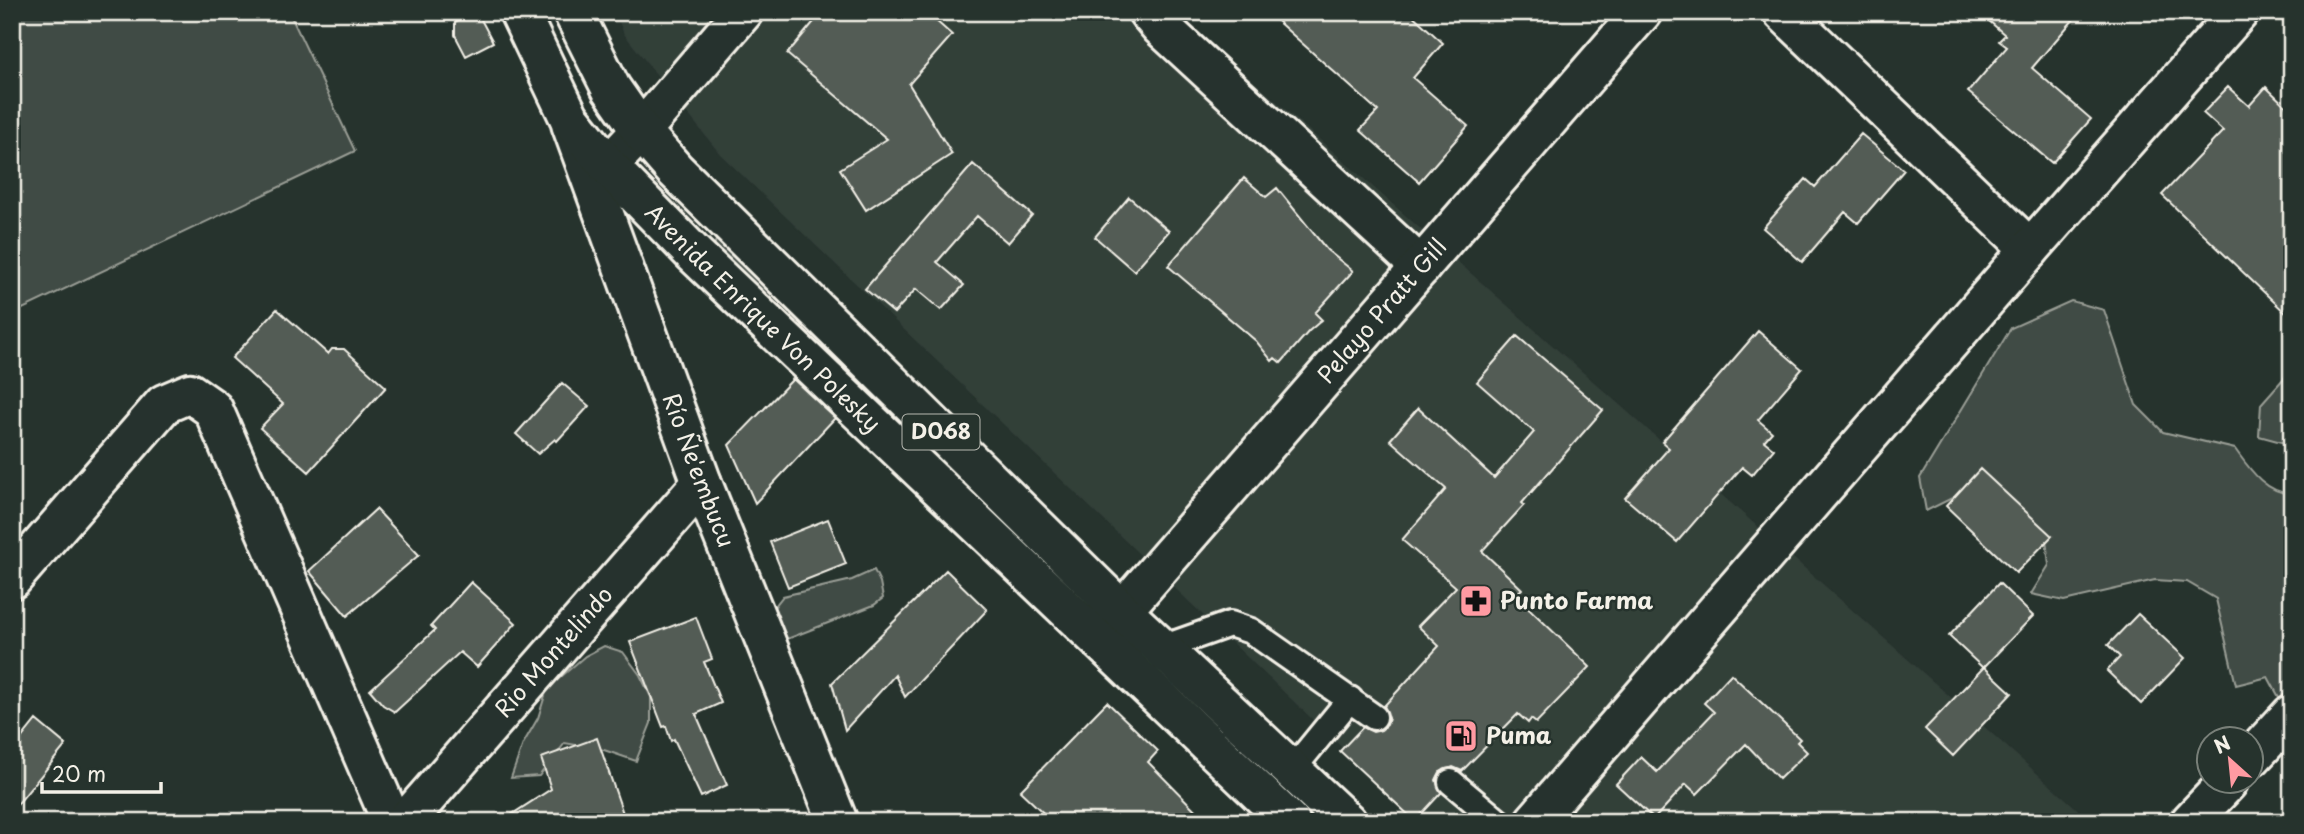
<svg xmlns="http://www.w3.org/2000/svg" width="2304" height="834" font-family="'Playpen Sans',sans-serif">
<style>
.built{fill:#333f39}
.green{fill:#414b45;stroke:#9a9e96;stroke-width:2}
.building{fill:#525c55;stroke:#f4f1e8;stroke-width:2}
.lines{fill:none;stroke-linecap:round;stroke-linejoin:round}
.service-casing{stroke:#f4f1e8;stroke-width:30}
.minor-casing{stroke:#f4f1e8;stroke-width:44}
.primary-casing{stroke:#f4f1e8;stroke-width:44}
.service{stroke:#26332d;stroke-width:24}
.minor{stroke:#26332d;stroke-width:38}
.primary{stroke:#26332d;stroke-width:38}
.labels{text-anchor:middle;stroke-width:5;stroke-linejoin:round;paint-order:stroke}
.shield{fill:#26332d;stroke:#b6b8b0;stroke-width:2}
.shield-label{font-size:21px;font-weight:bold;fill:#f4f1e8}
.street-label{font-size:23px;fill:#f4f1e8;stroke:#26332d}
.poi-label{font-size:23px;font-weight:bold;fill:#f4f1e8;stroke:#26332d;text-anchor:start}
</style>
<rect width="100%" height="100%" fill="#26332d"/>
<filter id="ink" filterUnits="userSpaceOnUse"><feTurbulence type="fractalNoise" baseFrequency=".0143" numOctaves="2"/><feDisplacementMap in="SourceGraphic" scale="14" xChannelSelector="R" yChannelSelector="G"/><feConvolveMatrix kernelMatrix="1 2 1 2 8 2 1 2 1" color-interpolation-filters="sRGB"/></filter>
<g filter="url(#ink)">
<path class="built" d="M 615,12 L 1175,12 L 2092,822 L 1420,822 L 720,154 L 624,34 Z"/>
<path class="green" d="M 12,12 L 289,12 L 355,151 L 12,314 Z
M 716,240 L 719,240 L 1071,583 L 714,246 Z
M 2071,301 L 2104,310 L 2136,405 L 2163,432 L 2235,449 C 2249,468 2265,493 2292,494 L 2292,721 L 2268,677 L 2236,685 L 2216,599 L 2187,582 L 2155,580 L 2064,601 L 2031,594 L 2049,565 L 2045,531 L 1987,498 L 1954,497 L 1926,511 L 1920,478 L 2011,328 Z
M 2292,369 L 2292,445 L 2259,436 L 2261,404 Z
M 874,570 L 880,582 L 883,598 L 874,605 L 777,643 L 764,620 L 783,596 L 852,580 Z
M 604,646 L 623,652 L 640,675 L 651,697 L 651,723 L 636,761 L 604,750 L 565,743 L 539,776 L 511,778 L 523,744 L 538,718 L 547,689 L 585,656 Z"/>
<path class="building" d="M 473,12 L 477,12 L 493,42 L 466,56 L 455,35 L 455,22 Z
M 822,12 L 926,12 L 952,35 L 909,84 L 952,154 L 866,210 L 840,169 L 887,139 L 787,54 Z
M 1267,12 L 1409,12 L 1443,43 L 1413,78 L 1468,126 L 1419,182 L 1360,130 L 1378,111 Z
M 1979,12 L 2080,12 L 2032,68 L 2091,119 L 2052,163 L 1968,92 L 2007,47 L 1999,41 L 2005,35 Z
M 2228,87 L 2249,106 L 2266,87 L 2292,112 L 2292,319 L 2162,195 L 2223,131 L 2203,113 Z
M 1861,134 L 1904,170 L 1858,223 L 1845,212 L 1802,262 L 1763,228 L 1806,179 L 1815,187 Z
M 973,164 L 1032,215 L 1008,243 L 977,216 L 937,262 L 964,285 L 941,310 L 916,289 L 894,313 L 865,289 Z
M 1244,178 L 1266,197 L 1277,188 L 1327,250 L 1353,271 L 1315,313 L 1322,320 L 1309,331 L 1281,363 L 1275,358 L 1272,361 L 1256,341 L 1168,266 Z
M 1129,197 L 1169,231 L 1134,271 L 1095,237 Z
M 277,309 L 328,354 L 332,349 L 344,349 L 386,387 L 309,472 L 260,428 L 283,404 L 232,358 Z
M 1758,331 L 1802,369 L 1758,420 L 1772,432 L 1764,441 L 1774,449 L 1752,475 L 1742,467 L 1677,542 L 1625,498 L 1669,448 L 1662,442 Z
M 1517,336 L 1603,410 L 1522,503 L 1524,505 L 1482,551 L 1522,589 L 1515,595 L 1590,667 L 1536,723 L 1531,719 L 1528,723 L 1518,714 L 1462,771 L 1453,767 L 1440,772 L 1436,780 L 1441,793 L 1415,821 L 1340,751 L 1363,727 L 1373,732 L 1381,730 L 1387,725 L 1389,718 L 1384,706 L 1439,646 L 1418,626 L 1456,587 L 1402,540 L 1446,489 L 1390,440 L 1418,408 L 1494,478 L 1534,432 L 1477,382 Z
M 793,379 L 835,418 L 755,503 L 729,445 Z
M 562,383 L 589,406 L 557,441 L 555,439 L 538,454 L 516,434 Z
M 1980,469 L 2052,536 L 2016,573 L 1946,506 Z
M 376,509 L 419,555 L 347,616 L 309,571 Z
M 828,519 L 846,564 L 788,587 L 770,542 Z
M 946,570 L 987,610 L 905,697 L 895,675 L 845,730 L 832,683 Z
M 471,582 L 516,623 L 477,667 L 460,652 L 395,712 L 383,705 L 370,690 L 435,630 L 431,626 Z
M 1999,583 L 2033,616 L 1984,667 L 2012,693 L 1953,756 L 1925,729 L 1983,668 L 1949,636 Z
M 2138,614 L 2185,658 L 2141,704 L 2107,671 L 2120,657 L 2108,645 Z
M 696,617 L 712,659 L 704,662 L 721,703 L 696,714 L 727,785 L 701,797 L 674,739 L 671,741 L 666,726 L 663,727 L 630,642 Z
M 1731,674 L 1800,739 L 1797,742 L 1807,752 L 1779,779 L 1746,744 L 1697,794 L 1686,784 L 1654,819 L 1616,784 L 1641,757 L 1657,772 L 1714,712 L 1704,703 Z
M 1107,702 L 1158,751 L 1148,762 L 1207,822 L 1053,822 L 1020,791 Z
M 36,720 L 66,745 L 12,811 L 12,750 Z
M 597,738 L 626,822 L 500,822 L 551,789 L 541,758 Z"/>
<g class="lines">
<defs>
<path id="service" d="M 1162,648 L 1230,624 L 1251,631 L 1374,717
M 1292,770 L 1350,699
M 1451,782 L 1499,822"/>
<g id="minor">
<path d="M 1148,12 L 1160,26 L 1421,267"/>
<path d="M 1783,12 L 2030,249"/>
<path id="s1" d="M 571,124 L 702,483 L 838,822"/>
<path d="M 608,166 L 641,131 L 743,12"/>
<path d="M 12,579 L 164,404 L 190,393 L 213,409 L 392,822"/>
<path id="s2" d="M 1122,611 L 1642,12"/>
<path d="M 2252,757 L 2292,714"/>
<path id="s3" d="M 405,822 L 702,483"/>
<path d="M 1534,822 L 2030,249 L 2239,12"/>
<path d="M 2190,822 L 2228,782"/>
</g>
<g id="primary">
<path id="s4" d="M 519,12 L 569,117 L 608,166 L 694,254 L 1290,822"/>
<path d="M 573,12 L 611,88 L 641,131 L 675,170 L 1122,611 L 1347,822"/>
</g>
</defs>
<use href="#service" class="service-casing"/>
<use href="#minor" class="minor-casing"/>
<use href="#primary" class="primary-casing"/>
<use href="#service" class="service"/>
<use href="#minor" class="minor"/>
<use href="#primary" class="primary"/>
</g>
</g>
<defs>
<symbol id="pharmacy-square" viewBox="-11 -11 22 22"><rect x="-9" y="-9" width="18" height="18" rx="4" fill="#ff9aa2" stroke="#26332d"/><path d="M-2-6h4v4h4v4h-4v4h-4v-4h-4v-4h4Z" fill="#111"/></symbol>
<symbol id="fuel-square" viewBox="-11 -11 22 22"><rect x="-9" y="-9" width="18" height="18" rx="4" fill="#ff9aa2" stroke="#26332d"/><path d="M-5.5-6h7V0h2V4h1.3V-2.5L3-4.5l.8-.8L6-3V5H2.5V1h-1V6h-7ZM-4.2-4.7v3.2H.2V-4.7Z" fill="#111"/></symbol>
</defs>
<g fill-rule="evenodd">
<use href="#pharmacy-square" x="1457" y="582" width="38" height="38"/>
<use href="#fuel-square" x="1442" y="717" width="38" height="38"/>
</g>
<g class="labels">
<rect class="shield" x="902.5" y="414.5" width="77" height="35" rx="5"/>
<g class="shield-label">
<text x="941" y="439">D068</text>
</g>
<g class="street-label">
<text dy="8" stroke="none"><textPath href="#s2" startOffset="397">Pelayo Pratt Gill</textPath></text>
<text dy="8" stroke="none"><textPath href="#s4" startOffset="396">Avenida Enrique Von Polesky</textPath></text>
<text dy="8" stroke="none"><textPath href="#s1" startOffset="369">Río Ñe'embucu</textPath></text>
<text dy="8" stroke="none"><textPath href="#s3" startOffset="226">Rio Montelindo</textPath></text>
</g>
<g class="poi-label">
<text x="1500" y="609">Punto Farma</text>
<text x="1486" y="744">Puma</text>
</g>
</g>
<rect width="2304" height="834" fill="none" stroke="#26332d" stroke-width="42"/>
<rect x="21" y="21" width="2262" height="792" fill="none" stroke="#f4f1e8" stroke-width="2.5" filter="url(#ink)"/>
<g transform="translate(2230 760) rotate(333)"><circle r="33" fill="#26332d" stroke="#787f78" stroke-width="2"/>
<path d="M0-5L12 26L0 18L-12 26Z" fill="#ff9aa2"/>
<text y="-10" font-size="19" font-weight="bold" text-anchor="middle" fill="#f4f1e8">N</text>
</g>
<path d="M42 782v10h119v-10" fill="none" stroke="#f4f1e8" stroke-width="3.5"/>
<text x="52" y="782" font-size="21" fill="#f4f1e8" stroke="#26332d" stroke-width="5" paint-order="stroke">20 m</text>
</svg>
